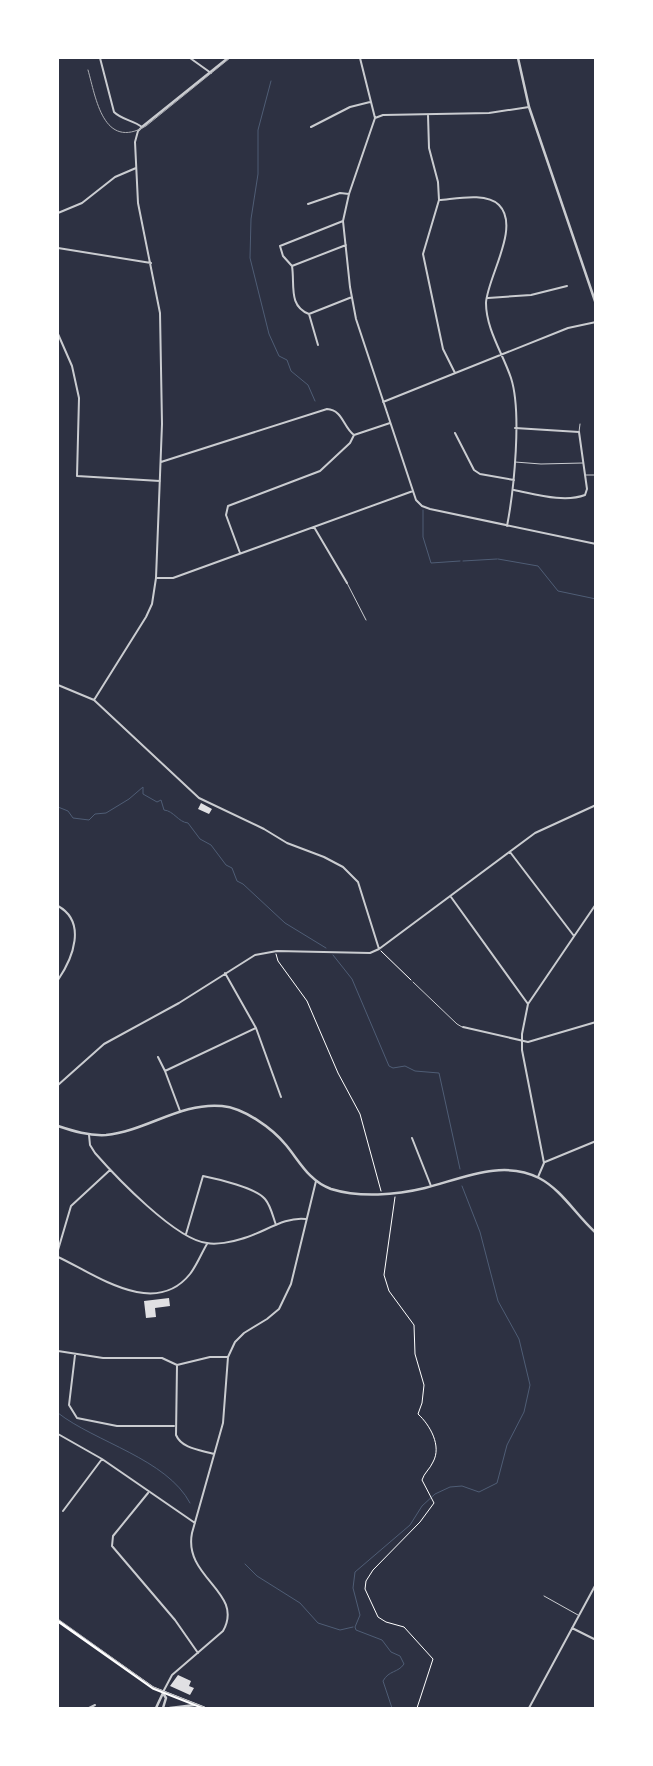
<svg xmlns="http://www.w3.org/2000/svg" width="653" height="1766" font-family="'Archivo Narrow',sans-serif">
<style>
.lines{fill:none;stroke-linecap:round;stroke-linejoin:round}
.stream{stroke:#4f5d75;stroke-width:1}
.building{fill:#e0e0e3}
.path{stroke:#fff;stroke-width:1}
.service{stroke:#caccd0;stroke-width:1}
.minor{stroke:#caccd0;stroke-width:2}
.tertiary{stroke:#caccd0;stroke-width:2.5}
.primary{stroke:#fff;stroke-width:3}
.tram{stroke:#abadb3;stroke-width:1}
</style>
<rect width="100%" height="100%" fill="#2d3142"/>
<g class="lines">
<path class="stream" d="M 271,81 L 258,130 L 258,174 L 251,219 L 250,258 L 269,334 L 279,356 L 287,360 L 291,371 L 308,385 L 315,401
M 423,510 L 423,537 L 431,563 L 460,561
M 498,559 L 538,566 L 558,591 L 596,599
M 463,561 L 497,559
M 58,807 L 68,811 L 73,818 L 89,820 L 95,814 L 106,813 L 129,799 L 143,787 L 143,794 L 157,802 L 161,800 L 164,810 C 174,811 178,822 188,823 L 200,839 L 211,845 L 226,865 L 232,868 L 237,881 L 243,884 L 285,923 L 326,948
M 333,955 L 352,979 L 389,1066 L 393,1068 L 405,1066 L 415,1071 L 439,1073 L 460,1169
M 58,1413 C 95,1442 167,1459 190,1503
M 245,1564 L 257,1576 L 300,1603 L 318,1623 L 340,1630 L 353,1627
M 392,1708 L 383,1681 C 389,1670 398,1673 404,1664 L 400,1656 L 391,1652 L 382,1640 L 356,1630 L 355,1627 L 360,1615 L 353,1588 L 355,1572 L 410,1525 L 422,1506 L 435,1494 L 450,1487 L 462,1486 L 479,1492 L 497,1483 L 507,1445 L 524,1412 L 530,1385 L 519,1339 L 498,1301 L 480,1232 L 462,1186"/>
</g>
<path class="building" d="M 201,803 L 212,809 L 209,814 L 198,809 Z
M 169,1298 L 170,1306 L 155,1308 L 156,1317 L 146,1318 L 144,1301 Z
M 178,1675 L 191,1681 L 189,1686 L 194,1688 L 190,1695 L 170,1686 Z"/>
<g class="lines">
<path class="path" d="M 381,951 L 411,980
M 276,954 L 278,961 L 307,1001 L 338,1073 L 360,1114 L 381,1191
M 395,1197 L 384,1275 L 389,1291 L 414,1325 L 415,1354 L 424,1385 L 422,1403 L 418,1414 C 430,1425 442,1446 433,1462 C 430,1469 424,1473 422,1480 L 434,1503 L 420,1522 L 373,1570 L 366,1581 L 365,1589 L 378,1617 L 386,1622 L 404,1627 L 433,1659 L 417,1708"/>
<path class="service" d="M 579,432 L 580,424
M 515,462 L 541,464 L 583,463
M 586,475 L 596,475
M 347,583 L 366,620
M 413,982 L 457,1024 L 462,1027
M 544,1596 L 578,1615"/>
<path class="minor" d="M 190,58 L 211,73
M 360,58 L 375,118 L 349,194 L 343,221 L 350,287 L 356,319 L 416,500 L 422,506 L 430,509 L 596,544
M 428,115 L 429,148 L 438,182 L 439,200 L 423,254 L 443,349 L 455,373
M 375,118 L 383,115 L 489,113 L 529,107
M 311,127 L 350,107 L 370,102
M 439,200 C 455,199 486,192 499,205 C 521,227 487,278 486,303 C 486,329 503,354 511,378 C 522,412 514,490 507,526
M 308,204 L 340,193 L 349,194
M 58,213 L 82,203 L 115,177 L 136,168
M 346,245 L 292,266 C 295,285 288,306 309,314 L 352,297
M 58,248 L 151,263
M 292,266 L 283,256 L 280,246 L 343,221
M 488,298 L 531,295 L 567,286
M 309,314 L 318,345
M 58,334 L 72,366 L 79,398 L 77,476 L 160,481
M 383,402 L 568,328 L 596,322
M 455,433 L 474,470 L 480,474 L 514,480
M 354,435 L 390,423
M 161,462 L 327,409 C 343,410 343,427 354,435
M 514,490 C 535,494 564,503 585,495 L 587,489 L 579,432 L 515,428
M 314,527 L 347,583
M 240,553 L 226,515 L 228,506 L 320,471 L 350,443 L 354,435
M 156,578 L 173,578 L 413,491
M 58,685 L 94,700 L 199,798 L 264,829 L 287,843 L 324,857 L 343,867 L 358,882 L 379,949
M 94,700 L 146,617 L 152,604 L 156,578 L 162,424 L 160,313 L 138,203 L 135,142 L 138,131 L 142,127 C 133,120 122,120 114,112 L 100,58
M 510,852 L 574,936
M 451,897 L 528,1004
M 58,906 C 87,922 73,958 58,980
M 225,973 L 256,1028 L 281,1097
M 463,1027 L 528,1042 L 596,1022
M 158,1057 L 165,1071
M 58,1085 L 104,1044 L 179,1003 L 255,955 L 277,951 L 370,953 L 379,949 L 535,833 L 596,805
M 180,1111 L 165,1071 L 256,1028
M 89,1135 L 90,1145 L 95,1153 C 116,1177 176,1240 207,1243 C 216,1245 232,1242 241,1239 C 262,1234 284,1216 306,1219
M 412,1138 L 431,1186
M 545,1162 L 596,1141
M 538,1177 L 544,1163 L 522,1050 L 522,1034 L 528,1004 L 596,904
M 186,1234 L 203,1176 C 218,1179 256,1188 265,1199 C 271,1206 273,1217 276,1225
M 58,1250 L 71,1206 L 110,1170
M 58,1257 C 95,1274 154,1319 190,1274 C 197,1265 201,1254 207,1244
M 58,1351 L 103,1358 L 162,1358 L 177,1365 L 210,1357 L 228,1357
M 75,1355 L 69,1405 L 77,1418 L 117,1426 L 174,1426
M 177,1365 L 176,1435 C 182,1449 201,1450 214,1454
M 58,1434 L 102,1459 L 195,1523
M 148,1493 L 113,1536 L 112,1546 L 175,1620 L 198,1653
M 63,1511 L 102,1459
M 572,1628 L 596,1640
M 163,1692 L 172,1675 L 223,1631 C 245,1592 183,1578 192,1533 L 223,1423 L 228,1357 L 235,1342 L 244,1333 L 267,1319 L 279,1309 L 291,1284 L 316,1181
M 89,1708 L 95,1705
M 529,1708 L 596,1584"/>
<path class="tertiary" d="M 518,58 L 529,107 L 596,304
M 142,127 L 228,58
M 58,1126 C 73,1131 89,1136 106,1135 C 146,1131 181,1102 222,1106 C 244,1108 272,1128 286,1145 C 300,1162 309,1181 331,1189 C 360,1198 396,1195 425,1188 C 461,1179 502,1159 539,1178 C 562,1190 576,1215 596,1233
M 156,1708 L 163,1693
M 163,1708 L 166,1698 L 163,1693
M 170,1708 L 195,1705"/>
<path class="primary" d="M 58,1621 L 153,1688 L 204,1708"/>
<path class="tram" d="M 88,70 C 96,98 103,151 146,126 L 230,58
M 58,1619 L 153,1687 L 206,1708"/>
</g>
<rect width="653" height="1766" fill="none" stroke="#ffffff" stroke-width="118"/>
</svg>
